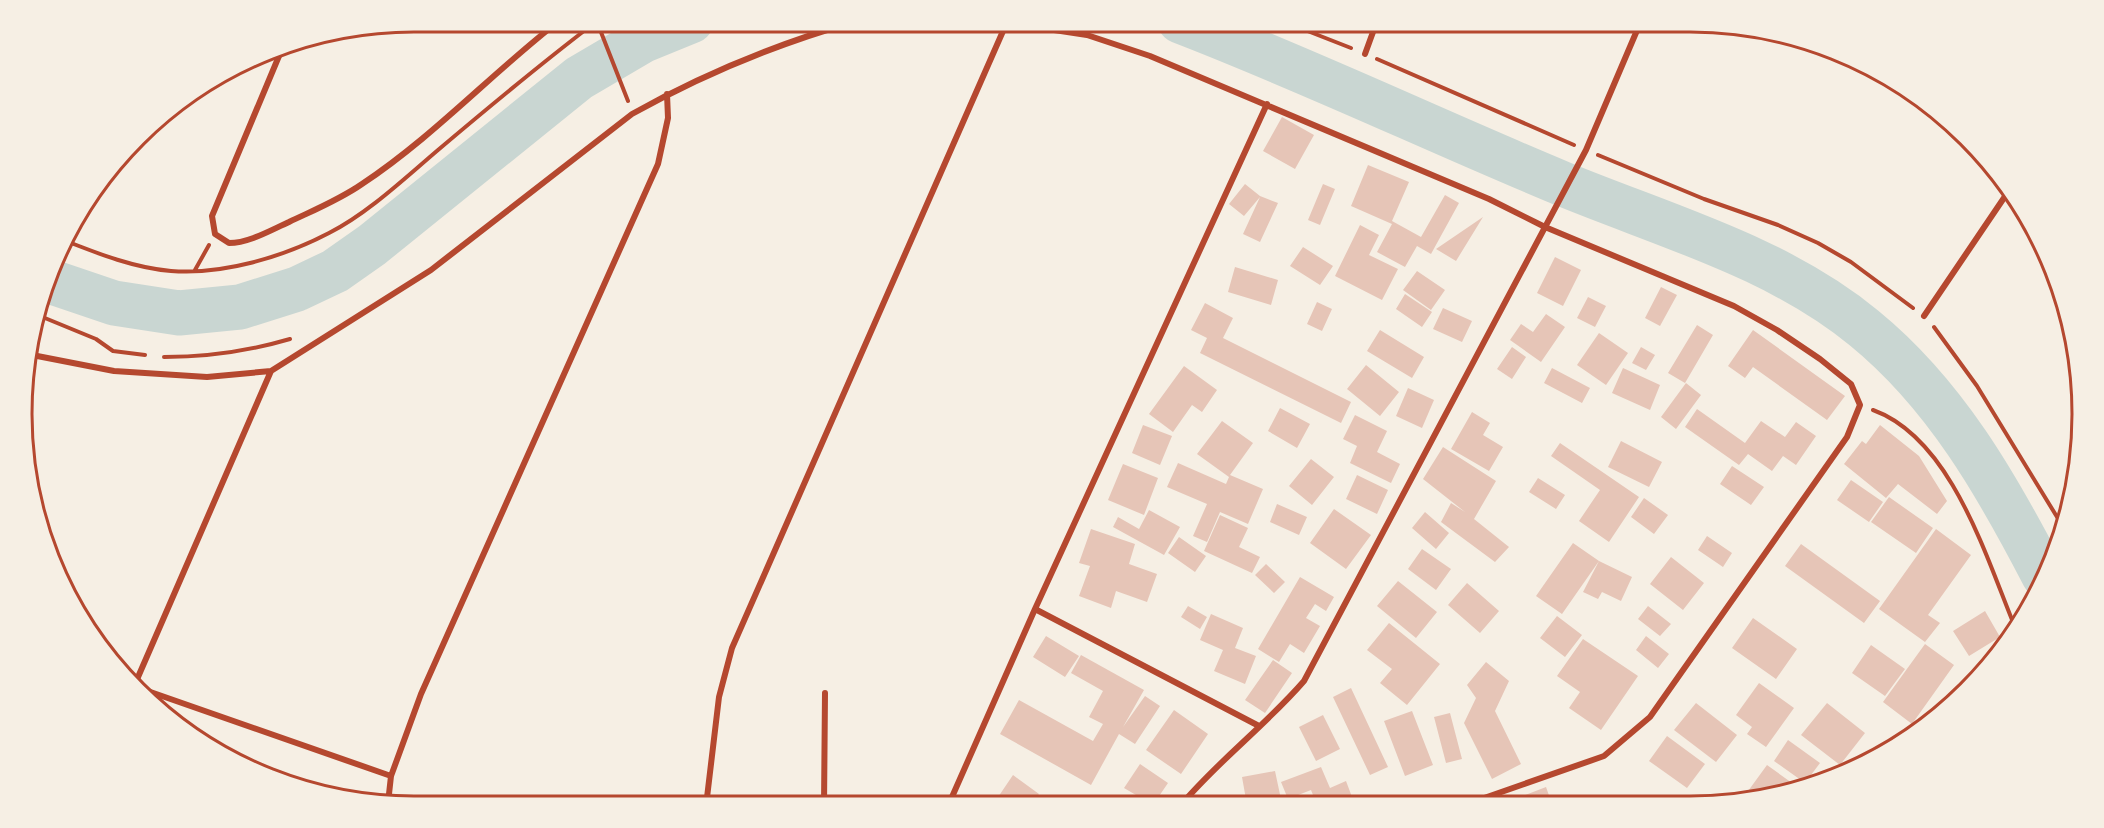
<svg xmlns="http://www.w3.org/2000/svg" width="2104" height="828" font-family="'Noto Sans',sans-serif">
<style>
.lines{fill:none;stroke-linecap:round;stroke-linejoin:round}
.river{stroke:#c9d6d2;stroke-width:45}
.building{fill:#e6c5b7}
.path{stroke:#b5482f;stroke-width:4}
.minor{stroke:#b5482f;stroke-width:6}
.rim{fill:none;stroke:#b5482f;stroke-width:3}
</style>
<rect width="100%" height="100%" fill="#f6efe4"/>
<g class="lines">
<path class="river" d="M 1180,21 C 1310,71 1435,131 1563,184 C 1665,226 1778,257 1864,328 C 1945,394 1997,485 2044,576
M 52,282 L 114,303 L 179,313 L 240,307 L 297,289 L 335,271 L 372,245 L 579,78 L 642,41 L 691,21"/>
</g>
<path class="building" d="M 1282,117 L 1314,135 L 1295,169 L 1263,151 Z
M 1368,165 L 1409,182 L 1392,221 L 1421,237 L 1445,195 L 1459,203 L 1431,254 L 1417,246 L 1405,267 L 1377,252 L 1392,224 L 1351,206 Z
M 1245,184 L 1260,196 L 1278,203 L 1260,242 L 1243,234 L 1260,197 L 1244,216 L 1229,204 Z
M 1323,184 L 1335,189 L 1320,225 L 1308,220 Z
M 1483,217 L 1456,261 L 1436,249 Z
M 1360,225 L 1379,235 L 1369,255 L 1398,269 L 1382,300 L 1335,276 Z
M 1303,247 L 1333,266 L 1320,285 L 1290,266 Z
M 1555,257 L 1581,270 L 1563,306 L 1537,293 Z
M 1235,267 L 1278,280 L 1271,305 L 1228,292 Z
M 1417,271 L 1445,290 L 1431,310 L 1403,290 Z
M 1661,287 L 1677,295 L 1660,326 L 1645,318 Z
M 1405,294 L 1432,312 L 1422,327 L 1396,309 Z
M 1588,297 L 1606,306 L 1595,327 L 1577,318 Z
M 1317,302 L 1332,309 L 1322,331 L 1307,324 Z
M 1205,303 L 1233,318 L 1223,338 L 1351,402 L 1341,423 L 1200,353 L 1207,338 L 1191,330 Z
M 1443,308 L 1472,321 L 1462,342 L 1433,329 Z
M 1546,314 L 1565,327 L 1541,362 L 1510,340 L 1521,324 L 1533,332 Z
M 1697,325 L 1713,335 L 1685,383 L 1668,373 Z
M 1380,330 L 1424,357 L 1412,378 L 1367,351 Z
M 1753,330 L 1845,396 L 1827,420 L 1753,367 L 1745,378 L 1728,366 Z
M 1599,333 L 1628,353 L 1606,385 L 1577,365 Z
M 1512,347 L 1526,357 L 1512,379 L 1497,369 Z
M 1641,347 L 1655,355 L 1646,370 L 1632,363 Z
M 1366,365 L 1399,392 L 1380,416 L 1347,389 Z
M 1184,366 L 1217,390 L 1202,412 L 1192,405 L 1173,432 L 1149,414 Z
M 1552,368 L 1590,388 L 1582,403 L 1544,383 Z
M 1623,368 L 1660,385 L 1650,410 L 1612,393 Z
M 1686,383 L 1701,395 L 1676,429 L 1661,417 Z
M 1408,388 L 1434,400 L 1422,428 L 1396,416 Z
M 1280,408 L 1310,424 L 1297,448 L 1268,431 Z
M 1697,409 L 1745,443 L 1761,421 L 1785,437 L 1796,422 L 1816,436 L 1796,465 L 1783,456 L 1772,471 L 1748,454 L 1739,465 L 1685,427 Z
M 1472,412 L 1490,423 L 1483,435 L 1503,447 L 1489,471 L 1451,449 Z
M 1355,415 L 1387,431 L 1377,452 L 1400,464 L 1391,483 L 1350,463 L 1357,446 L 1343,439 Z
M 1222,421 L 1253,443 L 1230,475 L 1263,489 L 1248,524 L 1220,512 L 1207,542 L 1193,536 L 1207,504 L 1167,487 L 1178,463 L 1226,484 L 1229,477 L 1197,454 Z
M 1143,425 L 1172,436 L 1160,465 L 1132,453 Z
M 1880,425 L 1919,456 L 1947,501 L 1937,514 L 1898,484 L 1886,498 L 1844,464 L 1862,441 L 1866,444 Z
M 1621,441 L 1662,462 L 1649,487 L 1608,467 Z
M 1560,443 L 1639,497 L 1609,542 L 1579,521 L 1600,490 L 1551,456 Z
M 1443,447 L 1496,481 L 1474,519 L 1509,547 L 1495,562 L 1441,522 L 1451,503 L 1465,512 L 1423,479 Z
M 1311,459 L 1334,477 L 1312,505 L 1289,486 Z
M 1123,464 L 1158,478 L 1144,515 L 1108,500 Z
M 1732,466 L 1764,487 L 1751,505 L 1720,484 Z
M 1357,475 L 1388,490 L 1377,514 L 1346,499 Z
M 1538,478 L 1565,495 L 1556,509 L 1529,492 Z
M 1851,480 L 1883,502 L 1869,522 L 1837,500 Z
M 1889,497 L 1933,528 L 1916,553 L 1871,522 Z
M 1644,498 L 1668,515 L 1654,534 L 1631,517 Z
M 1277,504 L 1307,517 L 1299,535 L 1270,522 Z
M 1334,509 L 1371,535 L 1346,569 L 1310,543 Z
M 1149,510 L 1180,527 L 1164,555 L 1113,527 L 1118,517 L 1139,529 Z
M 1425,512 L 1449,533 L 1436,549 L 1412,528 Z
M 1220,515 L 1248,528 L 1239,547 L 1260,557 L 1252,573 L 1204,551 Z
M 1091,529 L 1135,544 L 1129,564 L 1157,574 L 1147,602 L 1116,591 L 1111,608 L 1079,596 L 1090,566 L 1079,563 Z
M 1936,529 L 1971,555 L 1928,615 L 1940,623 L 1925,642 L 1879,609 Z
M 1707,536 L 1732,553 L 1723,567 L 1698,550 Z
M 1179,537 L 1206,556 L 1195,572 L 1168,553 Z
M 1573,543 L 1599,561 L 1632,577 L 1621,601 L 1602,592 L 1598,599 L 1583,592 L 1599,561 L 1562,614 L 1536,596 Z
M 1801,544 L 1880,601 L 1864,623 L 1785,566 Z
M 1422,549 L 1451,569 L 1436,590 L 1408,569 Z
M 1671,557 L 1704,583 L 1683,610 L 1650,584 Z
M 1266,564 L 1285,582 L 1274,593 L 1255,575 Z
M 1300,577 L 1334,597 L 1326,611 L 1315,604 L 1306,618 L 1320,626 L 1304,653 L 1290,644 L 1279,662 L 1258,649 Z
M 1398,581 L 1437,612 L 1416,638 L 1377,606 Z
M 1467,583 L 1499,611 L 1480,633 L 1448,605 Z
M 1188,606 L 1207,617 L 1200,629 L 1181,617 Z
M 1648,606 L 1671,624 L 1660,636 L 1638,619 Z
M 1985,611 L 2000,637 L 1969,656 L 1953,631 Z
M 1211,614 L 1243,628 L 1235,648 L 1256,656 L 1245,684 L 1214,671 L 1223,650 L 1200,640 Z
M 1557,616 L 1582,635 L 1565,657 L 1540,638 Z
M 1753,618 L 1797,649 L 1776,679 L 1732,648 Z
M 1389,623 L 1440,664 L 1407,705 L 1380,683 L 1392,669 L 1367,650 Z
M 1046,636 L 1079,656 L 1065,677 L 1033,657 Z
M 1646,636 L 1669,654 L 1658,668 L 1636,650 Z
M 1583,639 L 1638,676 L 1601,730 L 1569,708 L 1580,692 L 1557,676 Z
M 1925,644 L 1954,665 L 1912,724 L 1883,702 Z
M 1871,645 L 1905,669 L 1885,696 L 1852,673 Z
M 1081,655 L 1144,690 L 1123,727 L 1145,696 L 1160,706 L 1135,744 L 1119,734 L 1091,785 L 1000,734 L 1019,700 L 1093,741 L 1103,724 L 1089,717 L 1103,691 L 1071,673 Z
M 1273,660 L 1292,673 L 1265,713 L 1245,700 Z
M 1486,662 L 1509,681 L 1495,711 L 1521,764 L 1492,779 L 1464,723 L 1476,698 L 1467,685 Z
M 1759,683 L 1794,708 L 1766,747 L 1747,734 L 1752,727 L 1736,715 Z
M 1351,688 L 1388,767 L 1370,775 L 1333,697 Z
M 1696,703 L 1737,735 L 1716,762 L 1674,730 Z
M 1827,703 L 1865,733 L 1840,765 L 1801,735 Z
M 1174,710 L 1208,734 L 1181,774 L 1146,750 Z
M 1412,711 L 1433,765 L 1405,776 L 1384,721 Z
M 1450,713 L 1462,759 L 1446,763 L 1434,717 Z
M 1323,715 L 1340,749 L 1316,761 L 1299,727 Z
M 1667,736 L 1705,764 L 1687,788 L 1649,761 Z
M 1788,740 L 1820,763 L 1805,783 L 1774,761 Z
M 1140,764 L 1168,783 L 1153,805 L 1124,788 Z
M 1767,765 L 1799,788 L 1749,802 L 1743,798 Z
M 1321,767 L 1330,788 L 1346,781 L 1355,805 L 1317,805 L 1311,790 L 1288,799 L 1281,782 Z
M 1275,771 L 1282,804 L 1247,805 L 1242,777 Z
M 1013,775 L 1039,794 L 1031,805 L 992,806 Z
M 1546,787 L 1552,804 L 1517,804 L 1515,799 Z"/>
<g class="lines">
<path class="path" d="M 1282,21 L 1351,48
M 597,22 L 628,101
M 1377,59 L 1574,145
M 1598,155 L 1704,199 L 1778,225 L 1818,243 L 1851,262 L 1913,308
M 66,241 C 99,254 135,268 171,271 C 223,275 283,257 329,233 C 367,214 405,178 438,150 C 490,106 543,62 597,21
M 195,270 L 209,245
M 40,316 L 96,339 L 113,351 L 145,355
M 1934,327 L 1977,386 L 2065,530
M 164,357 C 207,357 249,351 290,339
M 1873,410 C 1953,439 1987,561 2017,632"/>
<path class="minor" d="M 994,21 L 1087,35 L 1150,56 L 1489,199 L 1545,227 L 1734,306 L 1777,330 L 1820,359 L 1851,384 L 1860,405 L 1847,437 L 1650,717 L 1604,756 L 1467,804
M 284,44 L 212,216 L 215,234 L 229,243 C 249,243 271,230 289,222 C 314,210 339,200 362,184 C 433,137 492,73 559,21
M 1365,54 L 1377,21
M 1924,316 L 2010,189
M 27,354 L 114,371 L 207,377 L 271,371 L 431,270 L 632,114 C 702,75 779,43 857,21
M 1035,609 L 1259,726
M 135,684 L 271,371
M 139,688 L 391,776
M 388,803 L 391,776 L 421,694 L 658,164 L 668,118 L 667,94
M 1181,805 C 1219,760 1266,725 1304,681 L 1586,150 L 1641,21
M 706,806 L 719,697 L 732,648 L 1007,22
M 824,806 L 825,693
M 948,806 L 1035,609 L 1267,104"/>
</g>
<path d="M0 0H2104V828H0ZM414 32H1690A382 382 0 0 1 2072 414V414A382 382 0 0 1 1690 796H414A382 382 0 0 1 32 414V414A382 382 0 0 1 414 32Z" fill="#f6efe4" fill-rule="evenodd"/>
<path class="rim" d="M414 32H1690A382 382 0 0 1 2072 414V414A382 382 0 0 1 1690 796H414A382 382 0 0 1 32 414V414A382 382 0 0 1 414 32Z"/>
</svg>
